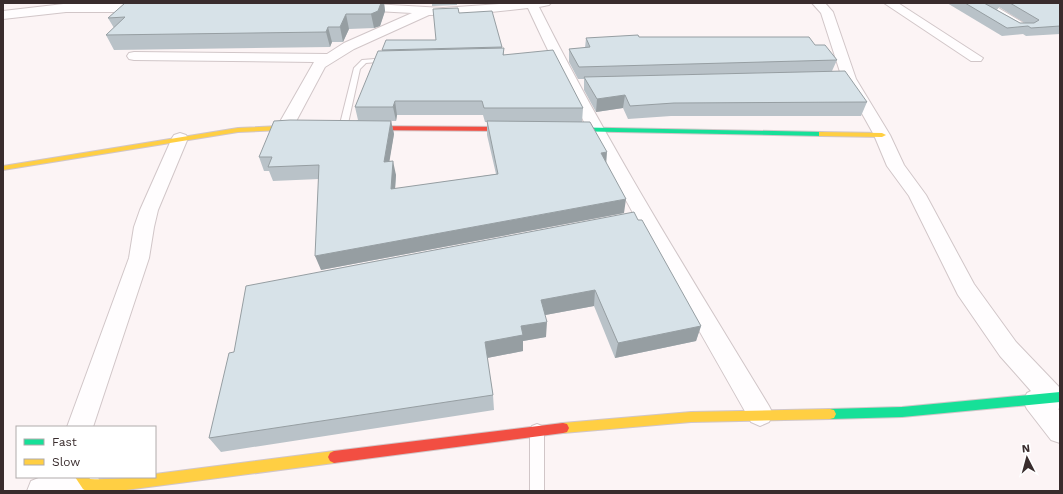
<svg xmlns="http://www.w3.org/2000/svg" width="1063" height="494" font-family="'Work Sans',sans-serif">
<style>
.lines{fill:none;stroke-linecap:round;stroke-linejoin:round}
.lane-casing{stroke:#d1c6c8;stroke-width:2}
.street-casing{stroke:#d1c6c8;stroke-width:2}
.fast-casing{stroke:#d1c6c8;stroke-width:2}
.slow-casing{stroke:#d1c6c8;stroke-width:2}
.jam-casing{stroke:#d1c6c8;stroke-width:2}
.lane{fill:#fffdfe;fill-rule:evenodd}
.street{fill:#fffdfe;fill-rule:evenodd}
.fast{fill:#16e098;fill-rule:evenodd}
.slow{fill:#ffcf43;fill-rule:evenodd}
.jam{fill:#f24e42;fill-rule:evenodd}
.wall{fill:#b9c2c8;fill-rule:evenodd}
.shaded-wall{fill:#969ea2}
.building{fill:#d7e2e8;stroke:#969ea2}
</style>
<rect width="100%" height="100%" fill="#fcf4f5"/>
<g class="lines">
<defs>
<path id="lane" d="M 983,3 L 990,3 L 1032,28 L 1024,30 L 1024,28 Z
M 387,58 L 390,60 L 389,61 L 366,63 L 360,69 L 347,128 L 343,130 L 340,130 L 339,128 L 354,68 L 362,60 Z
M 537,424 L 542,426 L 544,430 L 544,491 L 530,491 L 530,430 L 532,426 Z"/>
<path id="street" d="M 72,3 L 146,4 L 152,8 L 146,12 L 66,12 L 3,19 L 3,11 Z
M 356,3 L 443,8 L 512,3 L 551,3 L 549,5 L 539,7 C 608,145 689,274 769,406 L 773,414 L 769,422 L 760,426 L 751,422 C 674,285 594,151 528,8 L 472,14 L 429,15 L 354,49 L 325,67 L 293,127 L 291,130 L 279,130 L 277,127 L 314,62 L 134,60 L 129,59 L 127,56 L 129,53 L 134,52 L 327,54 L 344,43 L 412,13 L 358,10 L 352,6 Z
M 812,3 L 825,3 L 833,12 L 856,79 L 890,135 L 904,165 L 926,195 L 974,284 L 1016,342 L 1060,388 L 1060,408 L 1058,409 L 1060,411 L 1060,443 L 1051,440 L 1027,409 L 1023,401 L 1027,393 L 1031,391 L 1000,356 L 958,295 L 909,196 L 887,166 L 874,135 L 845,83 L 828,83 L 826,80 L 828,77 L 841,75 L 821,13 Z
M 884,3 L 898,3 L 983,58 L 981,61 L 971,61 Z
M 180,133 L 186,135 L 188,138 L 158,210 L 154,227 L 149,258 L 93,427 L 67,427 L 129,258 L 134,227 L 140,210 L 172,138 L 174,135 Z
M 41,477 L 98,477 L 101,485 L 99,491 L 27,491 L 31,481 Z"/>
<path id="fast" d="M 562,127 L 822,132 L 826,134 L 822,136 L 565,131 L 561,129 Z
M 1060,392 L 1060,402 L 902,417 L 830,419 L 826,418 L 824,414 L 826,410 L 830,409 L 902,407 Z"/>
<path id="slow" d="M 301,125 L 304,125 L 304,129 L 238,132 L 3,170 L 3,166 L 238,128 Z
M 819,132 L 882,133 L 886,135 L 882,137 L 822,136 L 819,136 Z
M 830,409 L 834,410 L 836,414 L 834,418 L 830,419 L 691,422 L 563,433 L 559,432 L 557,428 L 559,424 L 563,423 L 691,412 Z
M 334,451 L 338,453 L 340,457 L 338,461 L 334,463 L 118,491 L 86,491 L 83,489 L 75,477 L 89,477 L 90,479 C 112,480 133,477 155,477 L 155,474 Z"/>
<path id="jam" d="M 360,126 L 517,127 L 521,129 L 517,131 L 363,130 L 360,130 Z
M 563,423 L 567,424 L 569,428 L 567,432 L 563,433 L 334,463 L 330,461 L 328,457 L 330,453 L 334,451 Z"/>
</defs>
<use href="#lane" class="lane-casing"/>
<use href="#street" class="street-casing"/>
<use href="#fast" class="fast-casing"/>
<use href="#slow" class="slow-casing"/>
<use href="#jam" class="jam-casing"/>
<use href="#lane" class="lane"/>
<use href="#street" class="street"/>
<use href="#fast" class="fast"/>
<use href="#slow" class="slow"/>
<use href="#jam" class="jam"/>
</g>
<path class="wall" d="M 125,3 L 384,3 L 385,11 L 380,26 L 374,28 L 349,29 L 343,42 L 332,42 L 330,47 L 114,50 L 106,35 L 114,28 L 108,18 Z
M 432,3 L 457,3 L 457,5 L 432,6 Z
M 947,3 L 1060,3 L 1060,34 L 1026,36 L 1023,34 L 1002,36 ZM 999,7 L 1025,23 L 1020,23 L 997,10 Z
M 459,13 L 502,47 L 502,48 L 504,48 L 504,55 L 583,108 L 582,122 L 606,163 L 624,213 L 321,270 L 319,179 L 273,181 L 269,171 L 264,171 L 259,157 L 358,120 L 355,107 L 382,51 L 382,50 L 436,40 ZM 397,115 L 483,115 L 485,122 L 487,122 L 487,135 L 496,174 L 395,189 L 396,175 L 389,161 L 394,134 L 391,121 L 396,121 Z
M 639,37 L 815,45 L 837,60 L 832,71 L 867,102 L 861,116 L 671,116 L 628,119 L 623,108 L 596,112 L 584,90 L 584,79 L 578,79 L 569,62 L 569,49 L 585,48 L 586,38 Z
M 638,220 L 701,326 L 696,341 L 615,358 L 594,306 L 545,315 L 546,337 L 523,341 L 523,351 L 487,358 L 493,395 L 494,410 L 221,452 L 209,438 L 234,352 Z"/>
<path class="shaded-wall" d="M 381,3 L 384,3 L 385,11 L 380,26 L 374,28 L 371,14 Z
M 346,14 L 349,29 L 343,42 L 340,27 Z
M 328,27 L 332,42 L 330,47 L 326,32 Z
M 625,95 L 623,108 L 596,112 L 597,99 Z
M 395,101 L 397,115 L 396,121 L 393,107 Z
M 391,121 L 394,134 L 387,176 L 384,162 Z
M 607,152 L 606,166 L 601,153 Z
M 393,161 L 396,175 L 394,203 L 391,189 Z
M 626,199 L 624,213 L 321,270 L 315,256 Z
M 595,290 L 594,306 L 540,316 L 541,300 Z
M 547,322 L 546,337 L 523,341 L 523,351 L 487,358 L 485,342 L 521,326 Z
M 701,326 L 696,341 L 615,358 L 618,343 Z"/>
<path class="building" d="M 125,3 L 381,3 L 378,11 L 371,14 L 346,14 L 340,27 L 328,27 L 326,32 L 106,35 L 125,17 L 108,18 Z
M 965,3 L 984,3 L 1020,23 L 1034,23 L 1039,20 L 1010,3 L 1060,3 L 1060,26 L 1031,28 L 1028,26 L 1007,28 Z
M 458,8 L 459,13 L 492,11 L 502,47 L 382,50 L 386,40 L 436,40 L 433,9 Z
M 638,35 L 639,37 L 809,37 L 815,45 L 825,45 L 837,60 L 579,67 L 569,49 L 590,47 L 586,38 Z
M 504,48 L 503,55 L 553,50 L 583,108 L 484,108 L 482,101 L 395,101 L 393,107 L 355,107 L 378,51 Z
M 845,71 L 867,102 L 674,103 L 630,106 L 625,95 L 597,99 L 584,77 Z
M 290,120 L 391,121 L 384,162 L 393,161 L 391,189 L 498,174 L 487,121 L 590,122 L 607,152 L 601,153 L 626,199 L 315,256 L 319,165 L 268,167 L 272,157 L 259,157 L 274,121 Z
M 634,212 L 638,220 L 642,220 L 701,326 L 618,343 L 595,290 L 541,300 L 547,322 L 521,326 L 523,335 L 485,342 L 493,395 L 209,438 L 229,353 L 234,352 L 246,286 Z"/>
<rect width="1063" height="494" fill="none" stroke="#392c2d" stroke-width="8"/>
<rect x="16" y="426" width="140" height="52" fill="#ffffff" stroke="#b0abab"/>
<rect x="24" y="439" width="20" height="6" fill="#16e098" stroke="#b0abab"/>
<text x="52" y="446" font-size="12" fill="#392c2d">Fast</text>
<rect x="24" y="459" width="20" height="6" fill="#ffcf43" stroke="#b0abab"/>
<text x="52" y="466" font-size="12" fill="#392c2d">Slow</text>
<g transform="translate(1027 458) rotate(354)" stroke="#ffffff" stroke-width="3" paint-order="stroke">
<path d="M0-3L7 15L0 10L-7 15Z" fill="#392c2d"/>
<text y="-6" font-size="11" font-weight="bold" text-anchor="middle" fill="#392c2d">N</text>
</g>
</svg>
